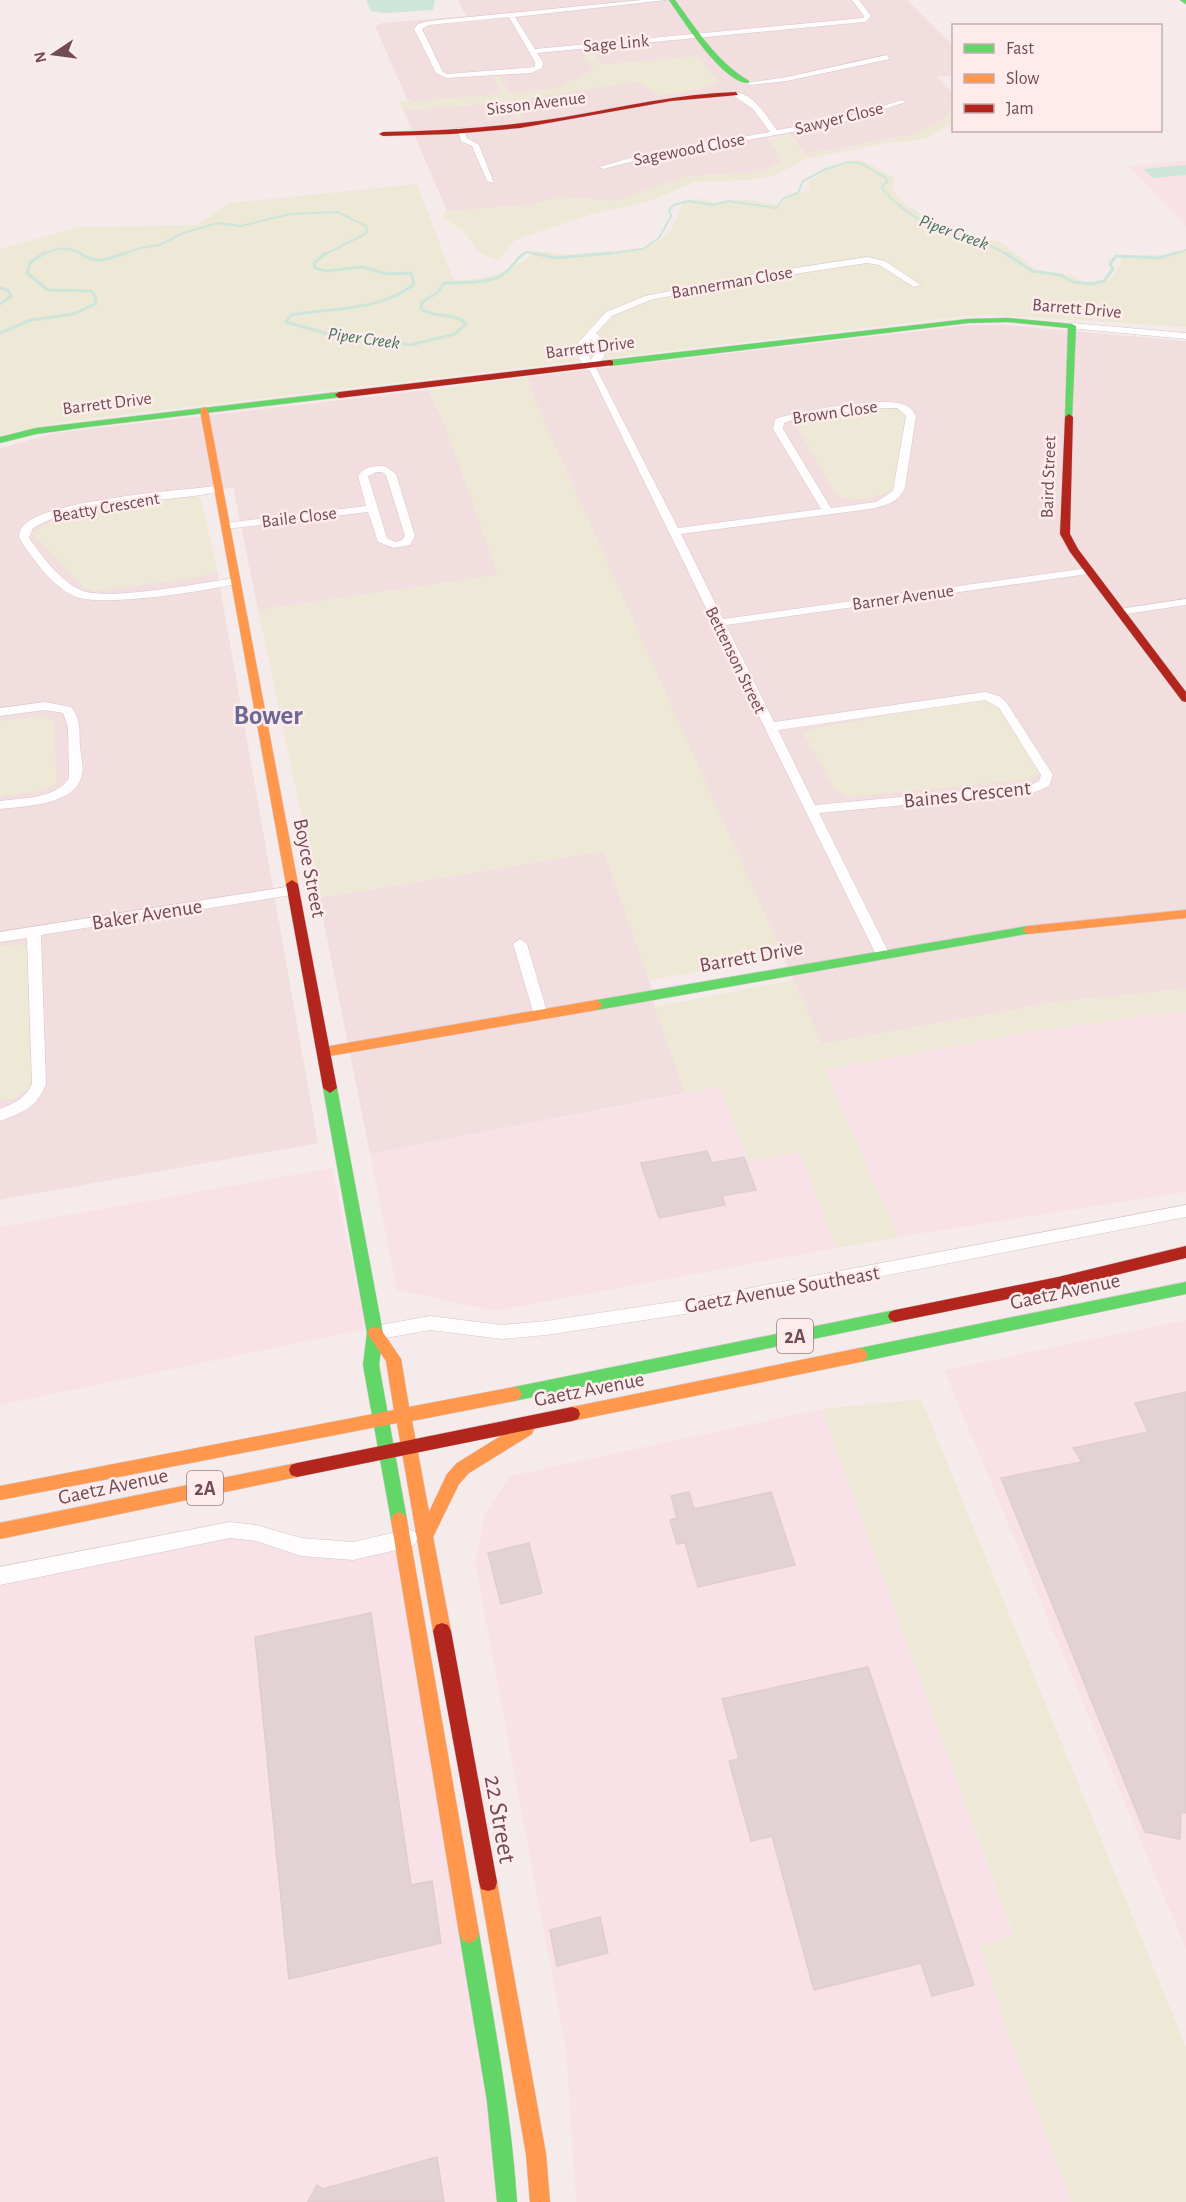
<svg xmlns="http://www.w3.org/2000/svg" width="1186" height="2202" font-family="'Alegreya Sans',sans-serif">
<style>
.residential{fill:#f2dede}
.commercial{fill:#f8e2e7}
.green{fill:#eee9d6}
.water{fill:#cde5da}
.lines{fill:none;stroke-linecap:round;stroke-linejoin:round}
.stream-far1{stroke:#cde5da;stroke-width:2}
.stream{stroke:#cde5da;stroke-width:3}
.building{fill:#e2d2d5;stroke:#dfcdd0;stroke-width:1.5}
.street-casing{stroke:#d5c6c8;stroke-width:1}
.fast-casing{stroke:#d7c6c9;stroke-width:1}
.slow-casing{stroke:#d7c6c9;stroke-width:1}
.jam-casing{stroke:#d7c6c9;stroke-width:1}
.street{fill:#fefcfc;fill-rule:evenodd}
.fast{fill:#63d668;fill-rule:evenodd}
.slow{fill:#ff974d;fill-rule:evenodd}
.jam{fill:#b3261e;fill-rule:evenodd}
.labels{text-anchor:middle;stroke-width:5;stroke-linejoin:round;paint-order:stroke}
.far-street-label{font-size:18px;fill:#724c55;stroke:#feecec}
.far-water-label{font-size:18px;font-style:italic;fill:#417660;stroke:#feecec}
.shield{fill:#feecec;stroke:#9c7c82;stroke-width:1.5}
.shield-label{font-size:20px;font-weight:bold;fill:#724c55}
.street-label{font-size:21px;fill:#724c55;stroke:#feecec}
.near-street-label{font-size:26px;fill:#724c55;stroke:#feecec}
.district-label{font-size:27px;font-weight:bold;fill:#6c6895;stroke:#feecec}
</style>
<rect width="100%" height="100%" fill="#f6ebeb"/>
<path class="residential" d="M 458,0 L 907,0 L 953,46 L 953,75 L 937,77 L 953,93 L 953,109 L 935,125 L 911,135 L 805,154 L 791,134 L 769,138 L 783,162 L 762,171 L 685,177 L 616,201 L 556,197 L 531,205 L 447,211 L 400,102 L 412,101 L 407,99 L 375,26 L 382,23 L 466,16 Z
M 971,325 L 1005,325 L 1186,341 L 1186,989 L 1055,1002 L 822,1044 L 536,403 L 527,377 Z
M 428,390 L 443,420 L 499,575 L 258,610 L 233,487 L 110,506 L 49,523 L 201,577 L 217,570 L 318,1143 L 0,1200 L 0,448 L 55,433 Z
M 604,851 L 649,980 L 655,1007 L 685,1093 L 370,1154 L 319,898 Z"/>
<path class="commercial" d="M 1186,160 L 1186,226 L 1128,166 Z
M 1186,1011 L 1186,1192 L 898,1237 L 824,1070 L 1040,1030 Z
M 720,1087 L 749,1162 L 800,1152 L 836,1248 L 495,1311 L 397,1290 L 370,1154 Z
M 332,1168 L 366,1329 L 0,1405 L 0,1227 Z
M 1186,1320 L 1186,1949 L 944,1370 Z
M 822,1409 L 1014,1937 L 980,1946 L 1009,2037 L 1072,2202 L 576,2202 L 566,2050 L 475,1562 L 485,1514 L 510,1476 Z
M 230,1530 L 301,1547 L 403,1540 L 507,2202 L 0,2202 L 0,1576 Z"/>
<path class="green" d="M 591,48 L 601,63 L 607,64 L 698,56 L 719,82 L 705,88 L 658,96 L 639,81 L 516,101 L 524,118 L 516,119 L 506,102 L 403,111 L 400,102 L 502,94 L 493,76 L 500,76 L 510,93 L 558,88 L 593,70 L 581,49 Z
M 953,109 L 953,123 L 926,139 L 886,143 L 806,159 L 775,175 L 750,180 L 695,182 L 647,202 L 592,214 L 515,240 L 499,260 L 481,254 L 463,231 L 442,217 L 447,211 L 531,205 L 556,197 L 616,201 L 685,177 L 762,171 L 783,161 L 768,139 L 791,134 L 805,154 L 911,135 L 935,125 Z
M 853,160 C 870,161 879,171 895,177 L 892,188 L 903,202 L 939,227 L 957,230 L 981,239 L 999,241 L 1038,271 L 1070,274 L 1084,282 L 1111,279 L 1120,265 L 1123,255 L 1166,255 L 1186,249 L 1186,327 L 992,315 L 966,316 L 79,420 L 37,427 L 0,436 L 0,249 L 79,227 L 197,225 L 230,203 L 417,184 L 454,281 C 489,279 510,272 537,251 L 584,256 L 652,246 L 670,232 L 684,201 L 702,199 L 719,203 L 742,199 L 780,205 L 787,198 L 809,190 L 809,181 L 830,168 Z
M 527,377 L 536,403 L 784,957 L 649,980 L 604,851 L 319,898 L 258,610 L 498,575 L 443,420 L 428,390 Z
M 888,407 L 905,409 L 910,414 L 899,487 C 879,497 857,504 836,495 L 796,425 L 801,418 Z
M 197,494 L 201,499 L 217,570 L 201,577 L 94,591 L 82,586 L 32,533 C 79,504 143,502 197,494 Z
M 979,700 L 998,704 L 1044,770 L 1030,779 L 850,797 L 834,789 L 803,733 L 814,728 Z
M 43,716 L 53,721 L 57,784 L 35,792 L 0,796 L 0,721 Z
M 19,944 L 34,949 L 39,1082 L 18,1097 L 0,1100 L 0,947 Z
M 794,980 L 822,1044 L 1055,1002 L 1186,989 L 1186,1011 L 1040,1030 L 825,1070 L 898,1237 L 836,1248 L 800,1152 L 749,1162 L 720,1087 L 685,1093 L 655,1007 Z
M 921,1399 L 1186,2047 L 1186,2202 L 1072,2202 L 1009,2037 L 980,1945 L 1014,1936 L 822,1409 Z"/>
<path class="water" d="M 366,0 L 434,0 L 435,1 L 433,10 L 385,13 L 371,11 Z
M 1186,165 L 1186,175 L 1153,178 L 1143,169 Z"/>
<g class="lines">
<path class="stream-far1" d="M 42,255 C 56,248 69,245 82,255
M 121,255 L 140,248 L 160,245 L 183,233 L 218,223 L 241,226 L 290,214 L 338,212 L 366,226 L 367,232 L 363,235 L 324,255
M 522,255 L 527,252 L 540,255
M 597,255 L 643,249 L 659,238 L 671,216 L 669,210 L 674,205 L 688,201 L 713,205 L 728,201 L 776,208 L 784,198 L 798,193 L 803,181 L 826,169 L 848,162 L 860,163 L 886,178 L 887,182 L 882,186 L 883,190 C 910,219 930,227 968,239 C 986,245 989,243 1007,255
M 1170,255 L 1186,250"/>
<path class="stream" d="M 80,253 C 96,265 108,259 125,253
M 326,253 L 314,263 L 315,268 L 326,271 L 362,267 L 387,274 L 411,273 L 414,284 C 382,311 330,308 291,315 L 286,322 L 332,335 L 342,332 L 410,345 L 455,334 L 466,324 C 454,311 435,319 421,309 L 422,302 L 437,293 L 444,283 C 462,282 490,285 505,273 C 513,267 516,258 525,253
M 532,253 L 556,258 L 610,253
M 1005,253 L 1032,271 L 1060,275 L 1073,282 L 1092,284 L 1104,281 L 1113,269 L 1110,264 L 1116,256 L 1159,258 L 1176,253
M 0,288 L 8,290 L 11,296 L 0,304
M 0,333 L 31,320 L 73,314 L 95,304 L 96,298 L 91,291 L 48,290 L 27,273 L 30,263 L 44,253"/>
</g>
<path class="building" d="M 707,1151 L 712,1163 L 744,1157 L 756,1190 L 722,1196 L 725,1205 L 659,1218 L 641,1163 Z
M 1186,1392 L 1186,1813 L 1181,1812 L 1180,1839 L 1145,1832 L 1001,1478 L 1082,1462 L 1073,1448 L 1148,1432 L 1135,1403 Z
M 689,1492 L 694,1509 L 771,1492 L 795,1565 L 698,1587 L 685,1543 L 677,1544 L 670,1520 L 677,1518 L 671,1496 Z
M 529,1543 L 542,1593 L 501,1604 L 488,1553 Z
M 371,1613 L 411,1885 L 432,1881 L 441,1943 L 289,1979 L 255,1637 Z
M 868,1667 L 974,1985 L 932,1996 L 921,1963 L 814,1990 L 772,1836 L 751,1841 L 729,1761 L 739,1759 L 722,1699 Z
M 600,1917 L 608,1953 L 557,1966 L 550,1930 Z
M 437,2157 L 444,2202 L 308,2202 L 317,2185 L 323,2189 Z"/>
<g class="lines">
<defs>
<path id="street" d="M 642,0 L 666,0 L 515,17 L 535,49 L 863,18 L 864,16 L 852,0 L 859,0 L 871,16 L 865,22 L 537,53 L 543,62 L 542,68 L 531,73 L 446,78 L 436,73 L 414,29 L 418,24 L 429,21 ZM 509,17 L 535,62 L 535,67 L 447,74 L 443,72 L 422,29 L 429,25 Z
M 887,55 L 890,59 L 787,81 L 750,85 L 746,83 L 787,77 Z
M 734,92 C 753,92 767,117 777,130 L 840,119 L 902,100 L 906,102 L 841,123 L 638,160 L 603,169 L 599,167 L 637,156 L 770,132 L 753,109 L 734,96 Z
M 457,128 L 463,128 L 467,138 L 479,145 L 494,183 L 487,181 L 472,146 L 461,141 Z
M 867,257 L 885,261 L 921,285 L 914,287 L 879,265 L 867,263 L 749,281 L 650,300 L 612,316 L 596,333 L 605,342 L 604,357 L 595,366 L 678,528 L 821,509 L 773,429 L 775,419 C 798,411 881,397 902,404 C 909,406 913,410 916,416 L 905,488 C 898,503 885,506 870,509 L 681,534 L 723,619 L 1088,568 L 1094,571 L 1088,574 L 726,625 L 774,722 L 985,692 L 999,696 L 1007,703 L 1053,775 L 1049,786 L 1033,793 L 819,813 L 890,955 L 883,960 L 876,955 L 590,371 L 579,359 L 578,343 L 606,312 L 645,296 L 749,275 ZM 591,339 L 595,343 L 594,356 L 590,360 L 588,343 ZM 883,408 L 897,408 L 906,416 L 893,491 L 876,502 L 831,508 L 783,429 L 784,423 L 798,418 ZM 985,700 L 999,708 L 1041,775 L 1039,781 L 1030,785 L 815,805 L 778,730 Z
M 1072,323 L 1186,333 L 1186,339 L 1069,328 L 1067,326 Z
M 385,466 L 396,474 L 415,536 L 410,545 L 394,548 L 378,542 L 368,512 L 226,529 L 221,526 L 226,523 L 366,506 L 358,476 C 364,466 374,466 385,466 ZM 376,472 L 382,472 L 386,475 L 405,536 L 402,540 L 395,542 L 387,538 L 368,476 Z
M 218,486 L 223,489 L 222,491 C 160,505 89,496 33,528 L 29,538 C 42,556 60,581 81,590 C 106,602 205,582 236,578 L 240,579 L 240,583 C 207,591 105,607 76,597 C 53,588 32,558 19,538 C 19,533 20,529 24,525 C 47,500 180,490 218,486 Z
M 1186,599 L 1186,605 L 1120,615 L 1114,612 L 1120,609 Z
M 45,702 L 71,707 C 82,720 79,732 80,747 C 81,756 84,766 82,775 C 75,806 24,806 0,809 L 0,801 C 21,798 56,799 69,778 L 68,727 L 63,713 L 45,710 L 0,716 L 0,708 Z
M 293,886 L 300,891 L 298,894 L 41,935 L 46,1084 C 38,1106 22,1114 0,1121 L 0,1109 C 13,1104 26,1098 32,1084 L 27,938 L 0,942 L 0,932 Z
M 520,939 L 527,944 L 548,1015 L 541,1020 L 534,1015 L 513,944 Z
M 1186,1205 L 1186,1217 L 698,1312 L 546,1335 L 502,1339 L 430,1330 L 375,1340 L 369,1338 L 367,1333 L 369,1328 L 375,1326 L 430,1316 L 502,1325 L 546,1321 L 698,1298 Z
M 230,1522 L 256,1525 L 301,1538 L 353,1542 L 409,1529 L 415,1532 L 418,1538 L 415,1544 L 409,1547 L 353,1560 L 301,1556 L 256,1541 L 230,1538 L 0,1585 L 0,1567 Z"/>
<path id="fast" d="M 669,0 L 675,0 C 697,30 716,61 749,81 L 749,83 C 723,84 683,20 669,0 Z
M 1180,0 L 1186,0 L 1186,4 Z
M 1008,318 L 1072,324 L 1076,326 L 1072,419 L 1065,417 L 1068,328 L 1008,322 L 968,323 L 610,366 L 606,363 L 610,360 L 968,319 Z
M 339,392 L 343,395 L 342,397 L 87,427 L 36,434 L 0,443 L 0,437 L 36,428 Z
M 1028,926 L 1034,930 L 1032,933 L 597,1010 L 591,1005 L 597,1000 Z
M 330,1083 L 337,1088 L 383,1333 L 379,1365 L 407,1520 L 405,1525 L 399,1528 L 393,1525 L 391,1520 L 363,1365 L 367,1333 L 323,1088 Z
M 1186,1282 L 1186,1294 L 860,1362 L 855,1360 L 852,1355 L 855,1350 L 860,1348 Z
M 895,1310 L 900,1312 L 902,1316 L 900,1320 L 895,1322 L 514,1401 L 509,1399 L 506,1394 L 509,1389 L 514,1387 Z
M 469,1923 L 476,1926 L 479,1933 C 494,2022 511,2111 517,2202 L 497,2202 L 487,2101 L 459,1933 L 462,1926 Z"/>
<path id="slow" d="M 204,407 L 208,410 L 298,884 L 292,888 L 286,884 L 200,410 Z
M 1186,910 L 1186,918 L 1028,934 L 1022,930 L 1028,926 Z
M 597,1000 L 603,1005 L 597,1010 L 324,1057 L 317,1052 L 324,1047 Z
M 375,1327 L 380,1328 L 401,1359 L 409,1407 L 514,1387 L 519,1389 L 522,1394 L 519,1399 L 514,1401 L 412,1421 L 429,1512 L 447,1474 L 457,1463 L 520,1424 L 526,1422 L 532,1424 L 534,1429 L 532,1434 L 469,1473 L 459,1484 L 433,1537 L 451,1631 L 448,1637 L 442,1639 L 436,1637 L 433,1631 L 397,1423 L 0,1500 L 0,1486 L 394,1410 L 386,1361 L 367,1333 L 370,1328 Z
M 860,1348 L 865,1350 L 868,1355 L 865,1360 L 860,1362 L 572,1421 L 566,1419 L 564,1414 L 566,1409 L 572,1407 Z
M 297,1463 L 303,1465 L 305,1470 L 303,1475 L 297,1477 L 0,1539 L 0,1523 Z
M 399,1512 L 405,1515 L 407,1520 L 479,1933 L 476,1940 L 469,1943 L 462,1940 L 459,1933 L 391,1520 L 393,1515 Z
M 488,1873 L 495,1875 L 497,1882 L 546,2154 L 550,2202 L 530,2202 L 526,2154 L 479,1882 L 481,1875 Z"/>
<path id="jam" d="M 736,92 L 738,95 L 671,101 L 520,128 L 452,134 L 383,136 L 379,134 L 383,132 C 444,131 505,127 565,117 C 622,107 678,94 736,92 Z
M 610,360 L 613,361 L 613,365 L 339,398 L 335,395 L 339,392 Z
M 1069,414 L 1073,417 L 1070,534 L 1078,549 L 1186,692 L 1186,702 L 1182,701 L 1070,552 L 1060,534 L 1065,417 Z
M 292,880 L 298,884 L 337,1088 L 330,1093 L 323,1088 L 286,884 Z
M 1186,1246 L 1186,1258 L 1058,1289 L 895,1322 L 890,1320 L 888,1316 L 890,1312 L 895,1310 L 1058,1277 Z
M 572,1407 L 578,1409 L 580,1414 L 578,1419 L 572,1421 L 297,1477 L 291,1475 L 289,1470 L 291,1465 L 297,1463 Z
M 442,1623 L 448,1625 L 451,1631 L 497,1882 L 495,1889 L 488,1891 L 481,1889 L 479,1882 L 433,1631 L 436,1625 Z"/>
</defs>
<use href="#street" class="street-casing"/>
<use href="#fast" class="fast-casing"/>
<use href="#slow" class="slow-casing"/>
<use href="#jam" class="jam-casing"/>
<use href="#street" class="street"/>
<use href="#fast" class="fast"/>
<use href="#slow" class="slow"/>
<use href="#jam" class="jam"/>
</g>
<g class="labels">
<g class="far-street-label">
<text transform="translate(616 43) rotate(-5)" y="6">Sage Link</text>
<text transform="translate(536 103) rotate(-7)" y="6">Sisson Avenue</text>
<text transform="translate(839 118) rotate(-14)" y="6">Sawyer Close</text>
<text transform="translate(689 149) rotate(-11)" y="6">Sagewood Close</text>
<text transform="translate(732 282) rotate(-10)" y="6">Bannerman Close</text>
<text transform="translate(1077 308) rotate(5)" y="6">Barrett Drive</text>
<text transform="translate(590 347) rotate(-7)" y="6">Barrett Drive</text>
<text transform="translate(107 403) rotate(-7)" y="6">Barrett Drive</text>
<text transform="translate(835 412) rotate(-8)" y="6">Brown Close</text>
<text transform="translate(1048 477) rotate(-88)" y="6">Baird Street</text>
<text transform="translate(106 507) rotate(-10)" y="6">Beatty Crescent</text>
<text transform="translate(299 517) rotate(-7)" y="6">Baile Close</text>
<text transform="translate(903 597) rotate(-8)" y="6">Barner Avenue</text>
<text transform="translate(736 660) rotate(64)" y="6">Bettenson Street</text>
</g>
<g class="far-water-label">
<text transform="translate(954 232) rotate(20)" y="6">Piper Creek</text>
<text transform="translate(364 338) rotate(8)" y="6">Piper Creek</text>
</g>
<g class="shield">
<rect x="777" y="1319" width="36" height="34" rx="4.5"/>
<rect x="187" y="1471" width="36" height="34" rx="4.5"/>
</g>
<g class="shield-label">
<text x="795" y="1343">2A</text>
<text x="205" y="1495">2A</text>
</g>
<g class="street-label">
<text transform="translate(967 794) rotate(-6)" y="7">Baines Crescent</text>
<text transform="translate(310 868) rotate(79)" y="7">Boyce Street</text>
<text transform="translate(147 914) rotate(-9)" y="7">Baker Avenue</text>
<text transform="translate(751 956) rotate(-10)" y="7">Barrett Drive</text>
<text transform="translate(782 1289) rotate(-10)" y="7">Gaetz Avenue Southeast</text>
<text transform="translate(1065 1291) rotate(-12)" y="7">Gaetz Avenue</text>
<text transform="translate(589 1389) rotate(-11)" y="7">Gaetz Avenue</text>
<text transform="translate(113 1486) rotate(-12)" y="7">Gaetz Avenue</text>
</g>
<g class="near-street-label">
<text transform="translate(501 1819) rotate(80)" y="9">22 Street</text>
</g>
<g class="district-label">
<text x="268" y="724">Bower</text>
</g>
</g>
<rect x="952" y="24" width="210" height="108" fill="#feecec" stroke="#c6acb0" stroke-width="1.5"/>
<rect x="964" y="44" width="30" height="9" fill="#63d668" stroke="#c6acb0" stroke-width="1.5"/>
<text x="1006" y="54" font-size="18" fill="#724c55">Fast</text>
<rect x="964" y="74" width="30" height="9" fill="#ff974d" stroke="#c6acb0" stroke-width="1.5"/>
<text x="1006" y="84" font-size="18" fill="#724c55">Slow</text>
<rect x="964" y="104" width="30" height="9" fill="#b3261e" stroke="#c6acb0" stroke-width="1.5"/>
<text x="1006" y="114" font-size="18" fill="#724c55">Jam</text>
<g transform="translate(54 54) rotate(257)" stroke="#feecec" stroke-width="4.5" paint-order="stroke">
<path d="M0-4.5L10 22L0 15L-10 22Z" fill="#724c55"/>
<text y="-9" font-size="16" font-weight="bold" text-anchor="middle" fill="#724c55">N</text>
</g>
</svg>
